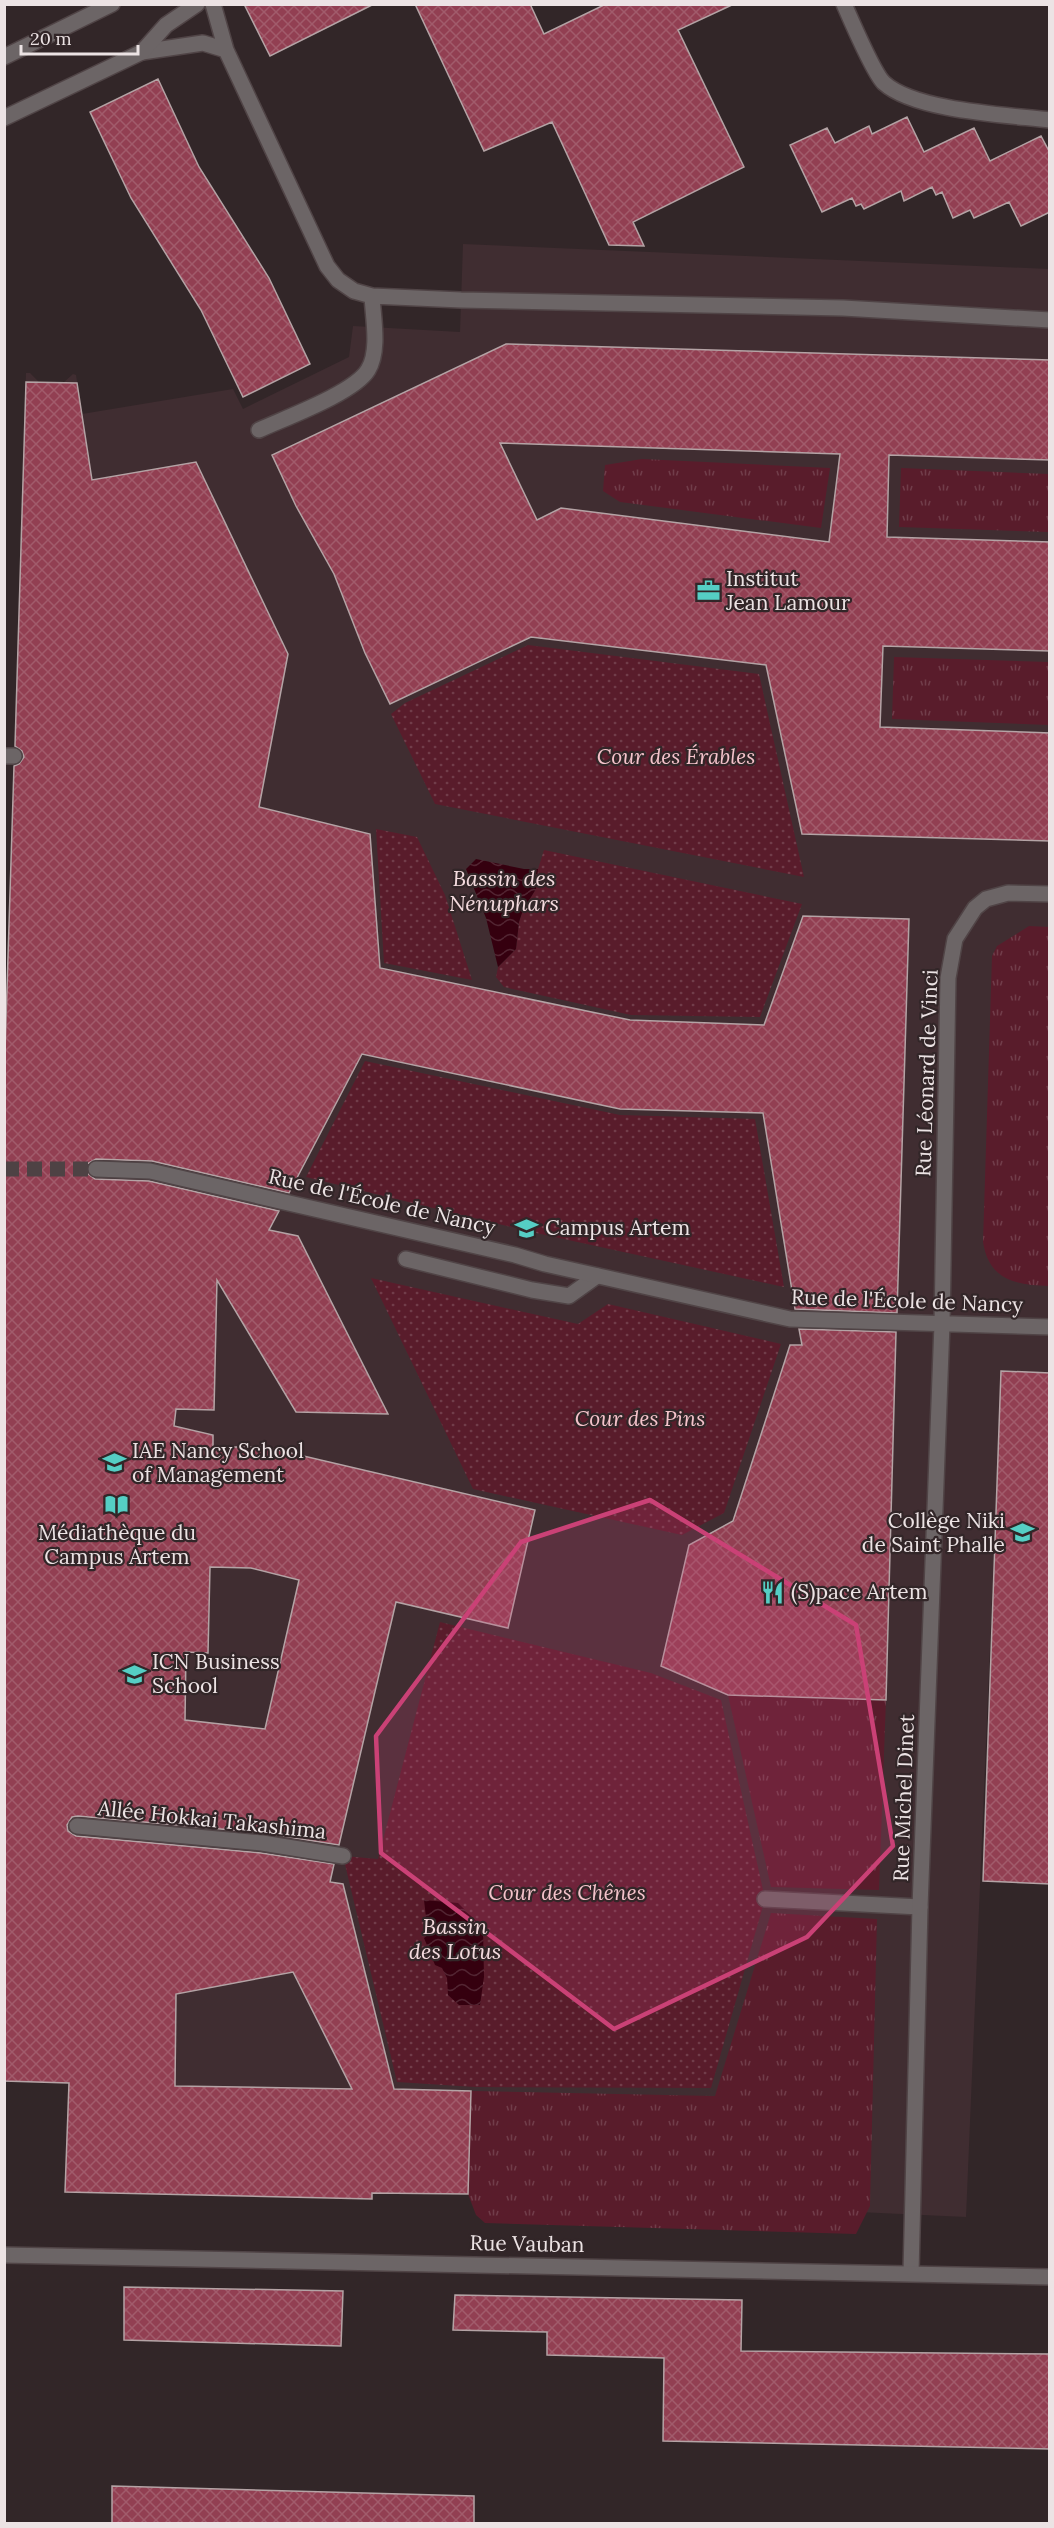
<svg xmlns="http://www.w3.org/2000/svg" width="1054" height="2528" font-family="Lora,serif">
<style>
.built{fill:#402d31}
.grass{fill:url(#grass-tufts)}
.park{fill:url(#park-dots)}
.water{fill:url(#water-waves)}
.building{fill:url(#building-cross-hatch);stroke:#b4a3a5;stroke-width:1.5;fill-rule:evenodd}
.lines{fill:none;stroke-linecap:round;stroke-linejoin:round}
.minor-tunnel{stroke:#4e4244;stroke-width:15;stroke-dasharray:15 8;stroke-linecap:butt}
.service-casing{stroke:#504446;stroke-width:18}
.minor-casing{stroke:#504446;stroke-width:18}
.tertiary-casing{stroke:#504446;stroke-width:18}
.service{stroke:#6c6566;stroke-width:15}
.minor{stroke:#6c6566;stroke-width:15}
.tertiary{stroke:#6c6566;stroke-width:15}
.marked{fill:#ca4176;fill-opacity:0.2;stroke:#ca4176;stroke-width:4.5;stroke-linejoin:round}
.labels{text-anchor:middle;stroke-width:4.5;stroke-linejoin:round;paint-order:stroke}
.poi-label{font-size:21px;fill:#ece3e4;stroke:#322628;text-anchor:start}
.park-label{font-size:21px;font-style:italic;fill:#f5c3cb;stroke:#322628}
.street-label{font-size:21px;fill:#ece3e4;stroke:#322628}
.water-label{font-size:22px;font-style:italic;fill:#f3dadd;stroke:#322628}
</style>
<defs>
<pattern id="grass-tufts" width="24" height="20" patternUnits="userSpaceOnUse" patternTransform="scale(1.5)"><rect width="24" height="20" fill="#591c2b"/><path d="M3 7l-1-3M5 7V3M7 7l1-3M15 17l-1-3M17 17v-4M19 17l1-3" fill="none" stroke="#713d4a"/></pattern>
<pattern id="park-dots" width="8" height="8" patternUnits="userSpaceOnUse" patternTransform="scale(1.5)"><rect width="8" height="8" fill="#591c2b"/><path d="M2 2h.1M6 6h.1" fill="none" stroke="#713d4a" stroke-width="1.8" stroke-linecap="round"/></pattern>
<pattern id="water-waves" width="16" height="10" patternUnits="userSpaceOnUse" patternTransform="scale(1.5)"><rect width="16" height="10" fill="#35000f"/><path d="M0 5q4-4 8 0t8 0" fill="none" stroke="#522532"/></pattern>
<pattern id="building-cross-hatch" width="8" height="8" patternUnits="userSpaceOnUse" patternTransform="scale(1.5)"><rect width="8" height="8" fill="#923f52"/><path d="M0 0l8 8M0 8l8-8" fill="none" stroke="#a15b6b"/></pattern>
</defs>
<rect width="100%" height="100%" fill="#322628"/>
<path class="built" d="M 463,244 L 1049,269 L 1050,1884 L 983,1881 L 998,1458 L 966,2217 L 468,2194 L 372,2193 L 372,2199 L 65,2192 L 68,2084 L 5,2081 L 4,1084 L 26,373 L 30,373 L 39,382 L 63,383 L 73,374 L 76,375 L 82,414 L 233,389 L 243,409 L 349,357 L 353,326 L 460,332 Z"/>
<path class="grass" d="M 642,459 L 830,468 L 821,528 L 620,502 L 603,491 L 605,465 Z
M 901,468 L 1049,474 L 1049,532 L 899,527 Z
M 894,657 L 1049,662 L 1049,725 L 892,719 Z
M 1029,926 L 1049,927 L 1049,1286 C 1015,1285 989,1280 983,1242 L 992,956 L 997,946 Z
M 728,1695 L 886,1700 L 879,1890 L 771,1887 Z
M 771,1913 L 877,1919 L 870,2206 L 856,2234 L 485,2223 L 476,2215 L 468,2194 L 471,2091 L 715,2096 Z"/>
<path class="park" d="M 528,645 L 759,674 L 804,877 L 435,804 L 391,714 L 405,703 Z
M 376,829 L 417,837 L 445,895 L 472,980 L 384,963 Z
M 544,850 L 802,904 L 760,1017 L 631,1015 L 504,987 L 496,977 L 498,967 L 516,949 L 519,922 L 523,910 L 536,889 L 538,869 Z
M 365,1061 L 620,1115 L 755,1119 L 784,1287 L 527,1231 L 306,1177 Z
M 371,1278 L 578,1324 L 608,1304 L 781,1344 L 724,1513 L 682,1535 L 473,1489 Z
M 440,1622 L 651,1673 L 721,1700 L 765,1899 L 711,2088 L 475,2087 L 397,2082 L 343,1856 L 378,1859 Z"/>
<path class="water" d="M 476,859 L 524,869 L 538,869 L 536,889 L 523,910 L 519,922 L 516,949 L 498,967 L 486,918 L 466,869 Z
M 424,1900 L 458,1903 L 483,1928 L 484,1977 L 480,2005 L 459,2005 L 448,1995 L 447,1978 L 442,1968 L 435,1965 L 424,1938 L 428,1935 Z"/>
<path class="building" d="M 244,4 L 374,4 L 270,56 Z
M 415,4 L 530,4 L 544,34 L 606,4 L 734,4 L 678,30 L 744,167 L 633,222 L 644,246 L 609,245 L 552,122 L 484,151 Z
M 158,79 L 199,167 L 269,278 L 310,364 L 243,397 L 201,310 L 131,198 L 90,112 Z
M 907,117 L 924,152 L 974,128 L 990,161 L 1041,136 L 1050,153 L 1050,212 L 1021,226 L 1009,202 L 974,218 L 970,210 L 953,218 L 942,192 L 936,195 L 932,187 L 904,201 L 901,191 L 864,209 L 861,204 L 856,206 L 852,198 L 822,212 L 790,145 L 827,128 L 835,143 L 869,126 L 872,134 Z
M 506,344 L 1050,360 L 1050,460 L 889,455 L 887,537 L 1050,542 L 1050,651 L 883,646 L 880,727 L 1050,733 L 1050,841 L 802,834 L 766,665 L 531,637 L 390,704 L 365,653 L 334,574 L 296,506 L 272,455 ZM 500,443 L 840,454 L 829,542 L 561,508 L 537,520 Z
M 26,382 L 77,383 L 92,480 L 196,462 L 288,654 L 259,807 L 370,834 L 380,968 L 630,1020 L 764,1025 L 803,916 L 909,919 L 897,1313 L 795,1309 L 763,1113 L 620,1109 L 362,1054 L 289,1193 L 152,1161 L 96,1159 L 87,1164 L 87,1173 L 95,1179 L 149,1181 L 279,1211 L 269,1230 L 298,1236 L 388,1414 L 296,1412 L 217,1280 L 214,1410 L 176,1409 L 174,1426 L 213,1435 L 213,1447 L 265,1447 L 535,1510 L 508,1628 L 396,1602 L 339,1845 L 263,1833 L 78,1816 L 72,1817 L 67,1825 L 68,1831 L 76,1836 L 261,1853 L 334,1864 L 330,1882 L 343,1884 L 394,2089 L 471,2091 L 468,2194 L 372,2193 L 372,2199 L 65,2192 L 69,2083 L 4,2081 L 4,1084 L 14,766 L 19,764 L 24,757 L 22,751 L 15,746 ZM 210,1567 L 251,1568 L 299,1580 L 265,1729 L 185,1720 L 186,1652 L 208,1653 ZM 293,1972 L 352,2089 L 175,2086 L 176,1994 Z
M 799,1329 L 896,1332 L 886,1700 L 728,1695 L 661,1666 L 689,1545 L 733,1521 L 790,1345 L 802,1345 Z
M 1001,1371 L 1050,1373 L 1050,1884 L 983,1881 Z
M 124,2287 L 343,2291 L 341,2346 L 124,2340 Z
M 455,2295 L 742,2300 L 741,2351 L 1050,2354 L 1050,2449 L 663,2441 L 664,2358 L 547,2355 L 547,2332 L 453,2330 Z
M 112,2486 L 474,2496 L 474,2523 L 112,2523 Z"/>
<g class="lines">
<path class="minor-tunnel" d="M 4,1169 L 96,1169"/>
<defs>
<path id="service" d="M 213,4 L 226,50 L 327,266 L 338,280 L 354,291 L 372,296 L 461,300 L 843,308 L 1050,320
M 844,4 C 851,20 874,74 884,83 C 915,111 1007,115 1050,120
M 142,52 L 203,43 L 226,50
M 4,57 L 112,4
M 259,430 C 285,418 354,393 368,370 C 380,351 373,317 372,296
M 4,756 L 14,756
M 406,1259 L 532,1290 L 569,1296 L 597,1276
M 77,1826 L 262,1843 L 343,1856
M 765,1899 L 920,1907"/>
<path id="minor" d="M 96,1169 L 150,1171 L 515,1255 L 545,1264 L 790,1319 L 1050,1327
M 911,2273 L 920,1907 L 942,1324 L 948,978 L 955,939 L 975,908 L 986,899 L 1008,893 L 1050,894"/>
<path id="tertiary" d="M 4,118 L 142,52 L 166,25 L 197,4
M 4,2255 L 1050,2277"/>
</defs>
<use href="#service" class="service-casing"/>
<use href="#minor" class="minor-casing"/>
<use href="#tertiary" class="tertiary-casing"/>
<use href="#service" class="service"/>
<use href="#minor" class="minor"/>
<use href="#tertiary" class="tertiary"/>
</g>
<path class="marked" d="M 650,1500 L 856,1625 L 893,1846 L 807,1937 L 614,2029 L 381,1853 L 376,1736 L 521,1542 Z"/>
<defs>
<symbol id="office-bare" viewBox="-9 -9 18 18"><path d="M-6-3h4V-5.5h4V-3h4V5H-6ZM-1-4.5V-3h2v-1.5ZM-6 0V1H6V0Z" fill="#55cec4" stroke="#322628" stroke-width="2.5" paint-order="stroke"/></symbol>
<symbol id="university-bare" viewBox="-9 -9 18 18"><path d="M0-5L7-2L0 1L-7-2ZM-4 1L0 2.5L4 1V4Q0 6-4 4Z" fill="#55cec4" stroke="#322628" stroke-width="2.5" paint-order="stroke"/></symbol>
<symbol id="library-bare" viewBox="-9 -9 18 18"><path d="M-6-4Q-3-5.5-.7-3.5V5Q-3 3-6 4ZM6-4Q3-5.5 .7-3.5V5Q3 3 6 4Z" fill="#55cec4" stroke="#322628" stroke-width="2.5" paint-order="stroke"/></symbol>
<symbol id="school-bare" viewBox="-9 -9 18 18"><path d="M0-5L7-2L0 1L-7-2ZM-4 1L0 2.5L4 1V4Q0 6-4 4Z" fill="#55cec4" stroke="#322628" stroke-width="2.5" paint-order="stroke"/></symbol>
<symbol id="restaurant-bare" viewBox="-9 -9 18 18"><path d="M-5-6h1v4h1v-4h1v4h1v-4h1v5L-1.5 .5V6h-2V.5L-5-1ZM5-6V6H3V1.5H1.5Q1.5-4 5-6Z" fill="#55cec4" stroke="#322628" stroke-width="2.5" paint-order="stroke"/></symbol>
</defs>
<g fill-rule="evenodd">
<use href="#office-bare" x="692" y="574" width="33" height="33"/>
<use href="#university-bare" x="510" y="1212" width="33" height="33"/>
<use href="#university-bare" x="98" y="1446" width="33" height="33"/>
<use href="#library-bare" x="100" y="1488" width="33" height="33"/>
<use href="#school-bare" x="1006" y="1516" width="33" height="33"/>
<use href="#restaurant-bare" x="756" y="1576" width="33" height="33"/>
<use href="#university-bare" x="118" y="1658" width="33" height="33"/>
</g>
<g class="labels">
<g class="poi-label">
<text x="726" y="586">Institut<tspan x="726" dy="24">Jean Lamour</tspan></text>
<text x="545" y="1235">Campus Artem</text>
<text x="132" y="1458">IAE Nancy School<tspan x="132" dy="24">of Management</tspan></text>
<text x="1005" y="1528" text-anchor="end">Collège Niki<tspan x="1005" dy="24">de Saint Phalle</tspan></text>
<text x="117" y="1540" text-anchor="middle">Médiathèque du<tspan x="117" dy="24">Campus Artem</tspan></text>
<text x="791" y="1599">(S)pace Artem</text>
<text x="152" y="1669">ICN Business<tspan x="152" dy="24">School</tspan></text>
</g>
<g class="park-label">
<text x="676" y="764">Cour des Érables</text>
<text x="640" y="1426">Cour des Pins</text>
<text x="567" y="1900">Cour des Chênes</text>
</g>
<g class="street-label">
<text transform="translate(927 1073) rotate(-88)" y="7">Rue Léonard de Vinci</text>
<text transform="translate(382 1202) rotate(13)" y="7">Rue de l'École de Nancy</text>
<text transform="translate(907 1301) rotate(2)" y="7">Rue de l'École de Nancy</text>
<text transform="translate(904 1798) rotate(-88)" y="7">Rue Michel Dinet</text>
<text transform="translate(212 1820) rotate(6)" y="7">Allée Hokkai Takashima</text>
<text transform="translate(527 2244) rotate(1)" y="7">Rue Vauban</text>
</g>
<g class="water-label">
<text x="504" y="886">Bassin des<tspan x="504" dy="25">Nénuphars</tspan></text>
<text x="455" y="1934">Bassin<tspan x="455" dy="25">des Lotus</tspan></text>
</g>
</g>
<rect width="1054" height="2528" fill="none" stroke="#ece3e4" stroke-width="12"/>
<path d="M21 45v9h117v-9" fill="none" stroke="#ece3e4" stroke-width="3"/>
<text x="30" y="45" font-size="18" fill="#ece3e4" stroke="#322628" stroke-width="4.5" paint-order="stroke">20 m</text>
</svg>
